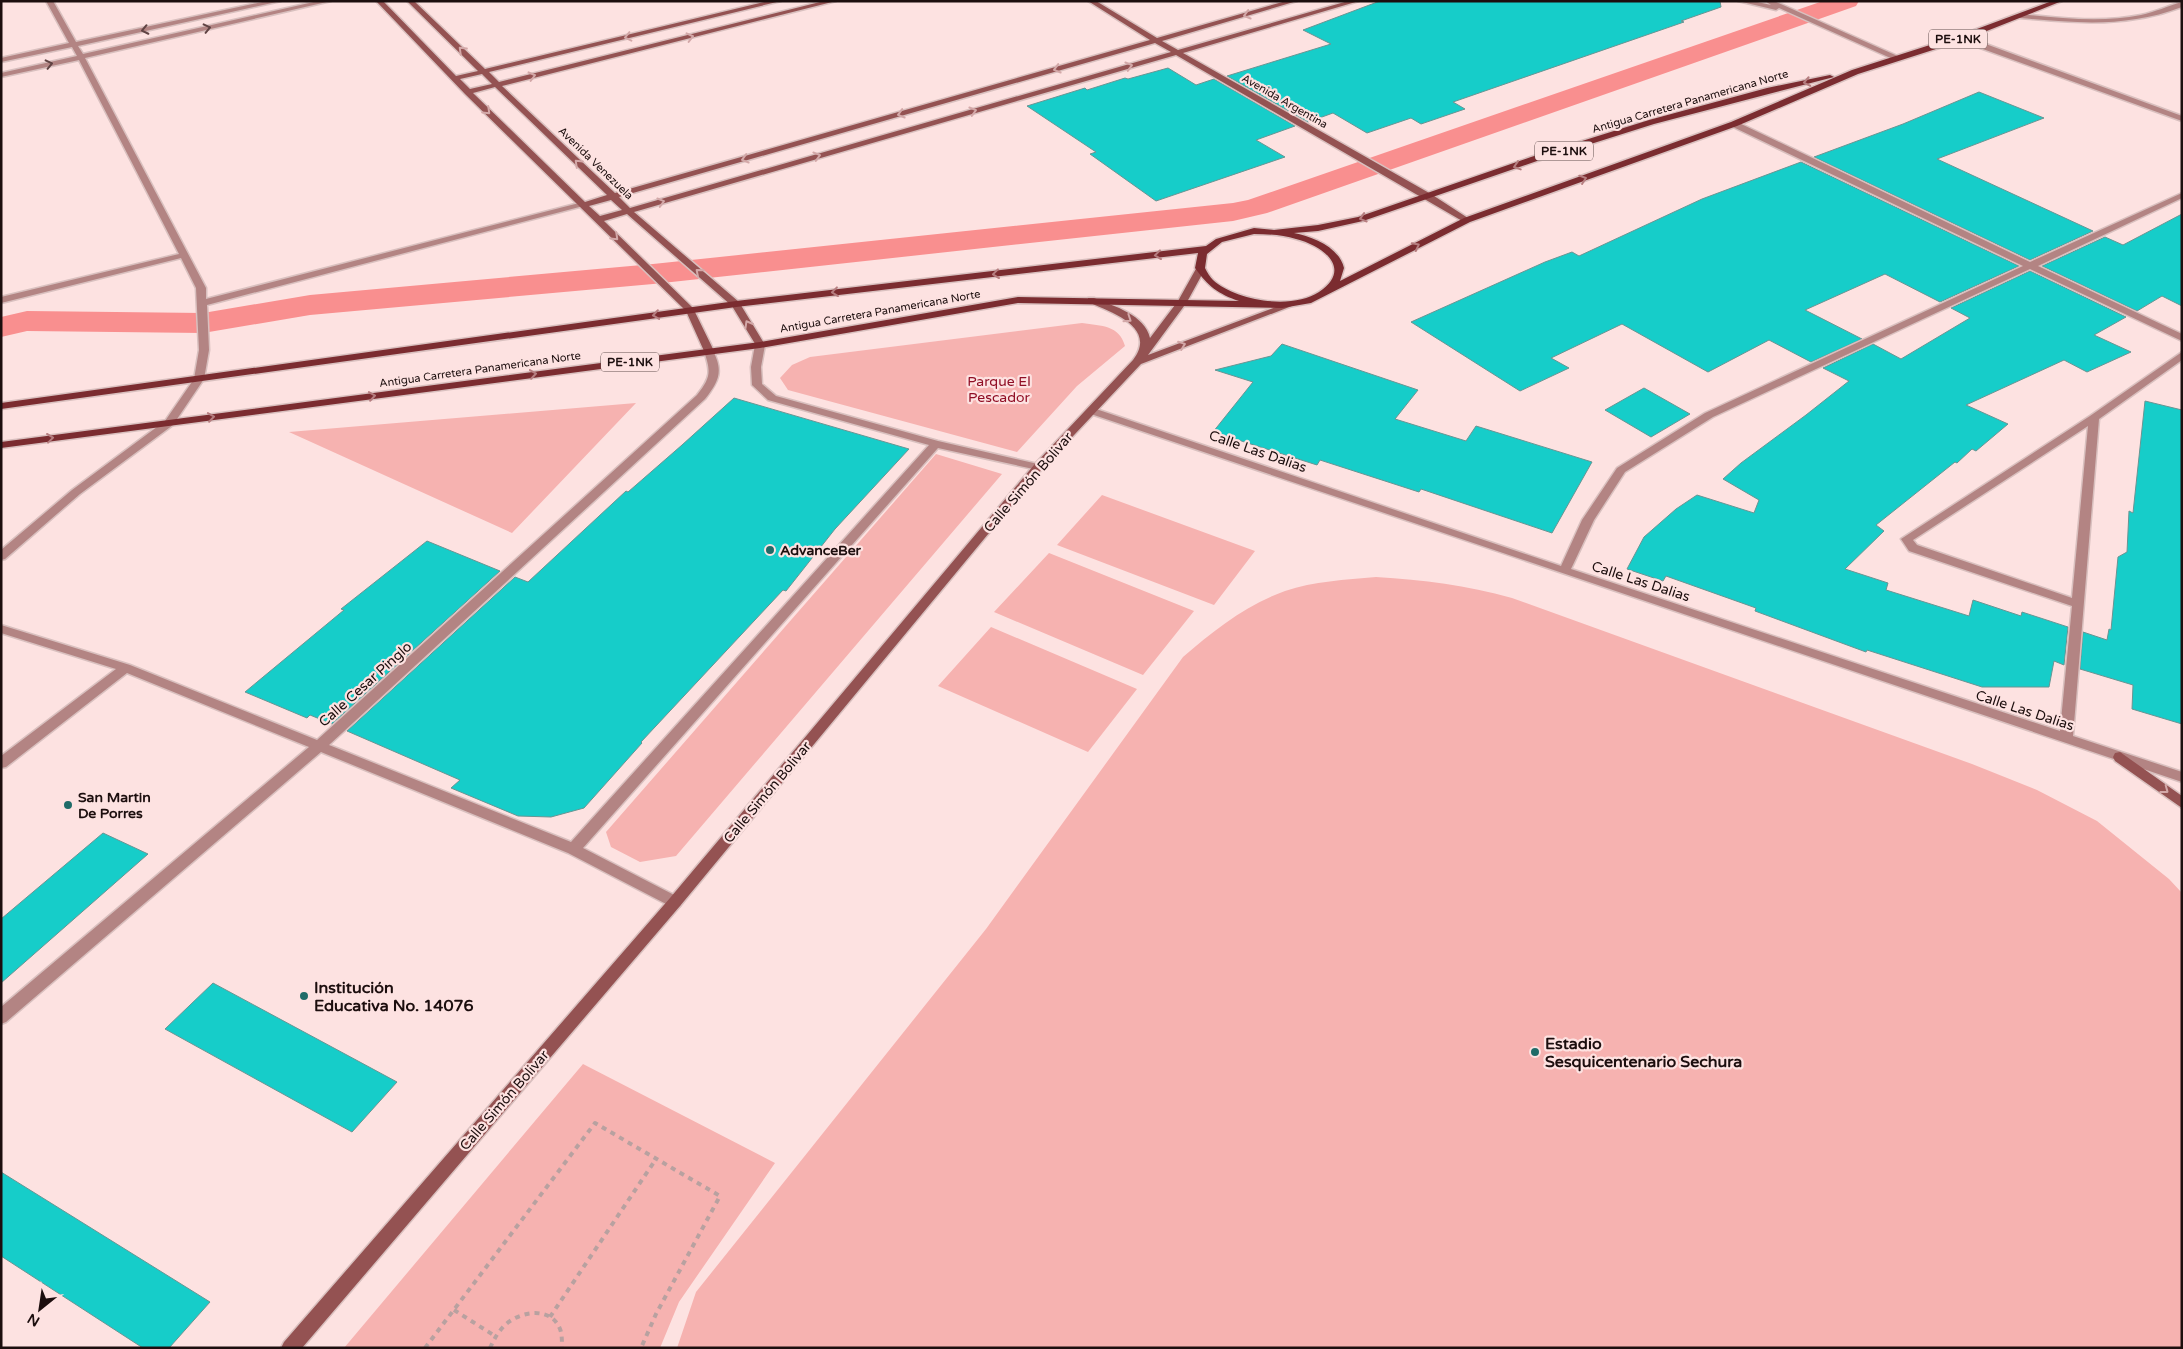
<svg xmlns="http://www.w3.org/2000/svg" width="2183" height="1349" font-family="'Varela Round',sans-serif">
<style>
.green{fill:#f6b2b0}
.lines{fill:none;stroke-linecap:round;stroke-linejoin:round}
.canal{fill:#f98f8f;fill-rule:evenodd}
.building{fill:#16cdc9;stroke:#689593}
.lane-casing{stroke:#d9c0bf;stroke-width:3}
.street-casing{stroke:#d9c0bf;stroke-width:3}
.secondary-casing{stroke:#d9c0bf;stroke-width:3}
.primary-casing{stroke:#d9c0bf;stroke-width:3}
.path{stroke:#b8a1a0;stroke-width:4;stroke-dasharray:5 5;stroke-linecap:butt}
.lane{fill:#b38483;fill-rule:evenodd}
.street{fill:#b38483;fill-rule:evenodd}
.secondary{fill:#945252;fill-rule:evenodd}
.primary{fill:#7b2c30;fill-rule:evenodd}
.oneway{stroke:#d3a8a8}
.oneway2{stroke:#604343}
.oneway3{stroke:#b67e80}
.poi-dot{fill:#1f6b68;stroke:#fde2e1;stroke-width:2}
.labels{text-anchor:middle;stroke-width:4.5;stroke-linejoin:round;paint-order:stroke}
.far-street-label{font-size:11px;fill:#1c0e0e;stroke:#fde2e1}
.shield{fill:#fde2e1;stroke:#604e4d;stroke-width:1}
.shield-label{font-size:12px;font-weight:bold;fill:#1c0e0e}
.park-label{font-size:14px;fill:#900e25;stroke:#fde2e1}
.street-label{font-size:14px;fill:#1c0e0e;stroke:#fde2e1}
.poi-label{font-size:14px;font-weight:bold;fill:#1c0e0e;stroke:#fde2e1;text-anchor:start}
.near-poi-label{font-size:16px;font-weight:bold;fill:#1c0e0e;stroke:#fde2e1;text-anchor:start}
</style>
<rect width="100%" height="100%" fill="#fde2e1"/>
<path class="green" d="M 1082,323 C 1102,326 1119,325 1125,346 L 1077,386 L 1017,452 L 788,390 L 780,378 L 792,365 L 810,357 Z
M 636,403 L 512,533 L 289,432 Z
M 936,454 L 1002,474 L 676,856 L 640,862 L 611,847 L 606,832 Z
M 1102,495 L 1255,551 L 1214,605 L 1057,545 Z
M 1049,553 L 1194,611 L 1143,675 L 994,612 Z
M 1376,577 C 1424,580 1466,585 1512,598 L 1972,764 L 2037,790 L 2097,821 L 2169,879 L 2182,893 L 2182,1348 L 677,1348 L 696,1292 L 986,929 L 1183,657 C 1214,630 1246,605 1285,591 C 1314,581 1345,580 1376,577 Z
M 991,627 L 1137,689 L 1088,752 L 938,686 Z
M 583,1064 L 775,1163 L 679,1302 L 660,1348 L 344,1348 Z"/>
<g class="lines">
<path class="canal" d="M 1823,1 L 1859,1 L 1856,6 L 1267,213 L 1233,221 L 653,284 L 310,315 L 203,333 L 27,331 L 1,337 L 1,317 L 27,311 L 203,313 L 310,295 L 653,264 L 1233,203 L 1248,200 Z"/>
</g>
<path class="building" d="M 1380,1 L 1720,1 L 1721,7 L 1681,21 L 1684,22 L 1453,102 L 1465,109 L 1421,124 L 1411,118 L 1367,133 L 1333,113 L 1308,122 L 1227,76 L 1331,44 L 1303,30 Z
M 1168,68 L 1196,85 L 1214,79 L 1295,126 L 1256,140 L 1285,157 L 1156,201 L 1090,154 L 1096,152 L 1027,106 L 1085,88 L 1087,90 L 1125,78 L 1128,79 Z
M 1979,92 L 2044,118 L 1937,159 L 2093,231 L 2030,260 L 1814,157 L 1903,124 Z
M 1801,162 L 2019,266 L 1940,302 L 1885,274 L 1805,310 L 1862,339 L 1811,362 L 1769,340 L 1708,372 L 1622,324 L 1551,358 L 1569,368 L 1520,391 L 1411,322 L 1545,262 L 1572,252 L 1579,256 L 1702,199 Z
M 2182,214 L 2182,306 L 2162,296 L 2137,311 L 2042,266 L 2105,237 L 2123,245 Z
M 2030,271 L 2126,317 L 2094,335 L 2131,352 L 2087,372 L 2064,360 L 1966,405 L 2008,424 L 1976,451 L 1972,449 L 1957,463 L 1955,462 L 1876,525 L 1884,531 L 1845,569 L 1888,583 L 1886,590 L 1969,616 L 1973,600 L 2021,616 L 2022,612 L 2068,627 L 2064,665 L 2054,661 L 2049,687 L 1982,687 L 1867,650 L 1866,652 L 1755,611 L 1756,608 L 1666,576 L 1663,581 L 1627,569 L 1644,537 L 1676,509 L 1697,495 L 1754,513 L 1759,500 L 1723,479 L 1741,463 L 1806,415 L 1849,381 L 1823,368 L 1873,344 L 1901,359 L 1970,318 L 1951,308 Z
M 1282,344 L 1418,390 L 1395,419 L 1466,441 L 1476,426 L 1592,462 L 1552,533 L 1421,489 L 1419,492 L 1320,460 L 1317,465 L 1213,432 L 1253,382 L 1215,370 L 1271,356 Z
M 1644,388 L 1690,414 L 1651,437 L 1605,410 Z
M 734,398 L 909,449 L 835,529 L 786,591 L 783,590 L 641,742 L 642,743 L 584,808 L 551,817 L 518,816 L 451,788 L 460,780 L 347,731 L 515,577 L 528,582 L 626,491 L 628,492 L 682,445 Z
M 2145,401 L 2182,410 L 2182,724 L 2132,709 L 2133,685 L 2080,669 L 2083,632 L 2107,640 L 2109,629 L 2111,630 L 2118,557 L 2127,552 L 2129,511 L 2133,513 Z
M 427,541 L 500,571 L 332,724 L 310,715 L 307,718 L 245,692 L 344,610 L 341,609 Z
M 103,833 L 148,854 L 1,983 L 1,919 Z
M 213,983 L 397,1082 L 352,1132 L 165,1029 Z
M 1,1172 L 210,1302 L 169,1348 L 143,1348 L 1,1256 Z"/>
<g class="lines">
<defs>
<path id="lane" d="M 2182,2 L 2182,7 C 2126,28 2078,23 2020,18 L 2016,16 L 2020,14 C 2060,18 2101,23 2141,15 C 2155,12 2168,6 2182,2 Z"/>
<path id="street" d="M 46,1 L 53,1 L 76,42 L 267,1 L 281,1 L 78,46 L 83,54 L 318,1 L 331,1 L 85,58 L 206,288 L 206,299 L 583,202 L 587,205 L 207,305 L 209,350 L 204,379 L 173,425 L 80,494 L 5,559 L 1,560 L 1,550 L 72,490 L 165,421 L 194,379 L 199,350 L 196,288 L 181,258 L 1,303 L 1,297 L 179,254 L 79,60 L 1,77 L 1,73 L 77,56 L 72,47 L 1,62 L 1,58 L 69,43 Z
M 1738,1 L 1753,1 L 1771,5 L 1765,1 L 1774,1 L 1902,58 L 1895,60 L 1779,8 L 1776,10 Z
M 1958,36 L 1964,36 L 2182,116 L 2182,121 L 1958,40 Z
M 1731,122 L 1737,122 L 2030,262 L 2182,193 L 2182,198 L 2038,266 L 2182,334 L 2182,341 L 2030,269 L 1713,417 L 1625,472 L 1594,520 L 1571,569 L 2060,731 L 2072,606 L 1909,551 L 1901,539 L 2090,416 L 2182,352 L 2182,360 L 2099,419 L 2073,736 L 2182,772 L 2182,782 L 1088,413 L 1087,411 L 1092,408 L 1096,409 L 1561,566 L 1582,520 L 1617,468 L 1705,413 L 2023,266 L 1731,126 ZM 2088,426 L 2072,598 L 1917,545 L 1913,540 Z
M 760,342 L 765,345 L 761,367 L 762,384 L 776,396 L 938,441 L 1038,464 L 1043,467 L 1038,470 L 938,448 L 583,848 L 680,898 L 682,902 L 680,906 L 675,908 L 670,906 L 568,853 L 321,752 L 6,1022 L 1,1024 L 1,1007 L 309,747 L 127,673 L 6,767 L 1,768 L 1,756 L 116,669 L 1,633 L 1,625 L 130,665 L 317,740 L 697,395 C 711,377 711,372 704,351 L 706,349 L 712,349 C 724,371 719,381 705,399 L 329,745 L 571,842 L 929,445 L 768,400 L 752,385 L 751,367 L 755,345 Z"/>
<path id="secondary" d="M 376,1 L 383,1 L 456,76 L 478,71 L 407,1 L 414,1 L 485,69 L 768,1 L 781,1 L 489,72 L 499,82 L 824,1 L 836,1 L 502,86 L 615,193 L 1150,40 L 1088,1 L 1096,1 L 1157,38 L 1286,1 L 1297,1 L 1162,41 L 1178,50 L 1348,1 L 1359,1 L 1183,53 L 1431,194 L 1471,220 L 1464,222 L 1176,55 L 634,212 L 739,302 L 765,345 L 763,347 L 757,347 L 732,306 L 627,214 L 604,221 L 693,308 L 714,351 L 709,354 L 704,351 L 686,311 L 465,94 ZM 1155,43 L 1171,52 L 630,208 L 619,197 ZM 482,74 L 492,84 L 470,89 L 460,79 ZM 495,87 L 607,195 L 585,202 L 473,93 ZM 611,200 L 622,210 L 600,216 L 589,206 Z
M 1200,266 L 1205,269 L 1187,302 L 1148,355 L 1289,302 L 1295,302 L 1297,304 L 1141,364 L 1042,469 L 680,906 L 302,1348 L 281,1348 L 284,1342 L 670,898 L 1034,465 L 1133,360 C 1158,327 1111,312 1088,302 L 1088,298 L 1094,298 C 1114,306 1145,315 1150,338 L 1178,301 L 1197,267 Z
M 2120,752 L 2182,796 L 2182,808 L 2115,761 L 2113,757 L 2115,753 Z"/>
<path id="primary" d="M 2052,1 L 2062,1 L 1964,40 L 1858,74 L 1737,126 L 1470,222 L 1311,303 L 1282,308 L 1018,303 L 760,348 L 1,448 L 1,442 L 760,342 L 1018,297 L 1239,301 C 1218,294 1208,286 1195,268 L 1198,253 L 736,307 L 1,409 L 1,403 L 736,301 L 1206,246 L 1216,239 L 1254,228 L 1274,230 L 1318,225 L 1358,217 L 1531,157 L 1649,120 L 1767,88 L 1830,75 L 1834,77 L 1654,124 L 1537,161 L 1363,221 L 1318,231 L 1294,233 C 1313,237 1339,247 1344,268 L 1340,281 L 1464,218 L 1731,122 L 1852,70 L 1958,36 ZM 1254,234 C 1268,234 1283,235 1296,239 C 1324,246 1353,269 1319,292 C 1292,310 1236,301 1213,280 C 1210,277 1207,272 1205,268 L 1207,254 L 1222,242 Z"/>
</defs>
<use href="#lane" class="lane-casing"/>
<use href="#street" class="street-casing"/>
<use href="#secondary" class="secondary-casing"/>
<use href="#primary" class="primary-casing"/>
<path class="path" d="M 454,1310 L 495,1336
M 550,1317 L 656,1159
M 425,1348 L 595,1123 L 720,1196 L 656,1314 L 641,1348
M 490,1348 C 494,1339 498,1332 505,1325 C 521,1310 554,1306 561,1332 C 562,1337 562,1343 562,1348"/>
<use href="#lane" class="lane"/>
<use href="#street" class="street"/>
<use href="#secondary" class="secondary"/>
<use href="#primary" class="primary"/>
</g>
<defs><path id="oneway-chevron" d="M-2-3.5L2.5 0L-2 3.5" fill="none" stroke-width="1.6" stroke-linecap="round" stroke-linejoin="round" transform="scale(1.25)"/></defs>
<g class="oneway">
<use href="#oneway-chevron" transform="translate(1247 15) rotate(164)"/>
<use href="#oneway-chevron" transform="translate(628 37) rotate(167)"/>
<use href="#oneway-chevron" transform="translate(690 37) rotate(-14)"/>
<use href="#oneway-chevron" transform="translate(462 50) rotate(-136)"/>
<use href="#oneway-chevron" transform="translate(1129 66) rotate(-16)"/>
<use href="#oneway-chevron" transform="translate(1057 69) rotate(164)"/>
<use href="#oneway-chevron" transform="translate(532 76) rotate(-14)"/>
<use href="#oneway-chevron" transform="translate(487 111) rotate(44)"/>
<use href="#oneway-chevron" transform="translate(973 111) rotate(-16)"/>
<use href="#oneway-chevron" transform="translate(901 114) rotate(164)"/>
<use href="#oneway-chevron" transform="translate(817 156) rotate(-16)"/>
<use href="#oneway-chevron" transform="translate(745 159) rotate(164)"/>
<use href="#oneway-chevron" transform="translate(578 163) rotate(-136)"/>
<use href="#oneway-chevron" transform="translate(661 202) rotate(-16)"/>
<use href="#oneway-chevron" transform="translate(615 237) rotate(44)"/>
<use href="#oneway-chevron" transform="translate(699 272) rotate(-139)"/>
<use href="#oneway-chevron" transform="translate(1128 319) rotate(34)"/>
<use href="#oneway-chevron" transform="translate(748 324) rotate(-120)"/>
<use href="#oneway-chevron" transform="translate(1182 345) rotate(-21)"/>
<use href="#oneway-chevron" transform="translate(2165 790) rotate(37)"/>
</g>
<g class="oneway2">
<use href="#oneway-chevron" transform="translate(207 28) rotate(-13)"/>
<use href="#oneway-chevron" transform="translate(145 30) rotate(168)"/>
<use href="#oneway-chevron" transform="translate(49 64) rotate(-13)"/>
</g>
<g class="oneway3">
<use href="#oneway-chevron" transform="translate(1807 82) rotate(169)"/>
<use href="#oneway-chevron" transform="translate(1517 166) rotate(162)"/>
<use href="#oneway-chevron" transform="translate(1583 179) rotate(-19)"/>
<use href="#oneway-chevron" transform="translate(1363 218) rotate(163)"/>
<use href="#oneway-chevron" transform="translate(1416 246) rotate(-27)"/>
<use href="#oneway-chevron" transform="translate(1158 255) rotate(173)"/>
<use href="#oneway-chevron" transform="translate(996 274) rotate(173)"/>
<use href="#oneway-chevron" transform="translate(835 292) rotate(173)"/>
<use href="#oneway-chevron" transform="translate(656 315) rotate(172)"/>
<use href="#oneway-chevron" transform="translate(533 374) rotate(-8)"/>
<use href="#oneway-chevron" transform="translate(372 396) rotate(-8)"/>
<use href="#oneway-chevron" transform="translate(211 417) rotate(-8)"/>
<use href="#oneway-chevron" transform="translate(50 438) rotate(-7)"/>
</g>
<g class="poi-dot">
<circle cx="770" cy="550" r="5"/>
<circle cx="68" cy="805" r="5"/>
<circle cx="304" cy="996" r="5"/>
<circle cx="1535" cy="1052" r="5"/>
</g>
<g class="labels">
<g class="far-street-label">
<text transform="translate(1285 101) rotate(30)" y="4">Avenida Argentina</text>
<text transform="translate(1690 101) rotate(-16)" y="4">Antigua Carretera Panamericana Norte</text>
<text transform="translate(596 163) rotate(44)" y="4">Avenida Venezuela</text>
<text transform="translate(880 311) rotate(-10)" y="4">Antigua Carretera Panamericana Norte</text>
<text transform="translate(480 369) rotate(-8)" y="4">Antigua Carretera Panamericana Norte</text>
</g>
<g class="shield">
<rect x="1929" y="29.5" width="58" height="19" rx="4"/>
<rect x="1535" y="141.5" width="58" height="19" rx="4"/>
<rect x="601" y="352.5" width="58" height="19" rx="4"/>
</g>
<g class="shield-label">
<text x="1958" y="43">PE-1NK</text>
<text x="1564" y="155">PE-1NK</text>
<text x="630" y="366">PE-1NK</text>
</g>
<g class="park-label">
<text x="999" y="386">Parque El<tspan x="999" dy="16">Pescador</tspan></text>
</g>
<g class="street-label">
<text transform="translate(1258 451) rotate(19)" y="5">Calle Las Dalias</text>
<text transform="translate(1028 482) rotate(-49)" y="5">Calle Simón Bolivar</text>
<text transform="translate(1641 581) rotate(18)" y="5">Calle Las Dalias</text>
<text transform="translate(365 684) rotate(-42)" y="5">Calle Cesar Pinglo</text>
<text transform="translate(2025 710) rotate(18)" y="5">Calle Las Dalias</text>
<text transform="translate(767 792) rotate(-50)" y="5">Calle Simón Bolivar</text>
<text transform="translate(504 1100) rotate(-49)" y="5">Calle Simón Bolivar</text>
</g>
<g class="poi-label">
<text x="780" y="555">AdvanceBer</text>
<text x="78" y="802">San Martin<tspan x="78" dy="16">De Porres</tspan></text>
</g>
<g class="near-poi-label">
<text x="314" y="993">Institución<tspan x="314" dy="18">Educativa No. 14076</tspan></text>
<text x="1545" y="1049">Estadio<tspan x="1545" dy="18">Sesquicentenario Sechura</tspan></text>
</g>
</g>
<rect width="2183" height="1349" fill="none" stroke="#1c0e0e" stroke-width="5"/>
<g transform="translate(40 1309) rotate(210)" stroke="#fde2e1" stroke-width="4" paint-order="stroke">
<path d="M0-4L9 19L0 12L-9 19Z" fill="#1c0e0e"/>
<text y="-8" font-size="14" font-weight="bold" text-anchor="middle" fill="#1c0e0e">N</text>
</g>
</svg>
